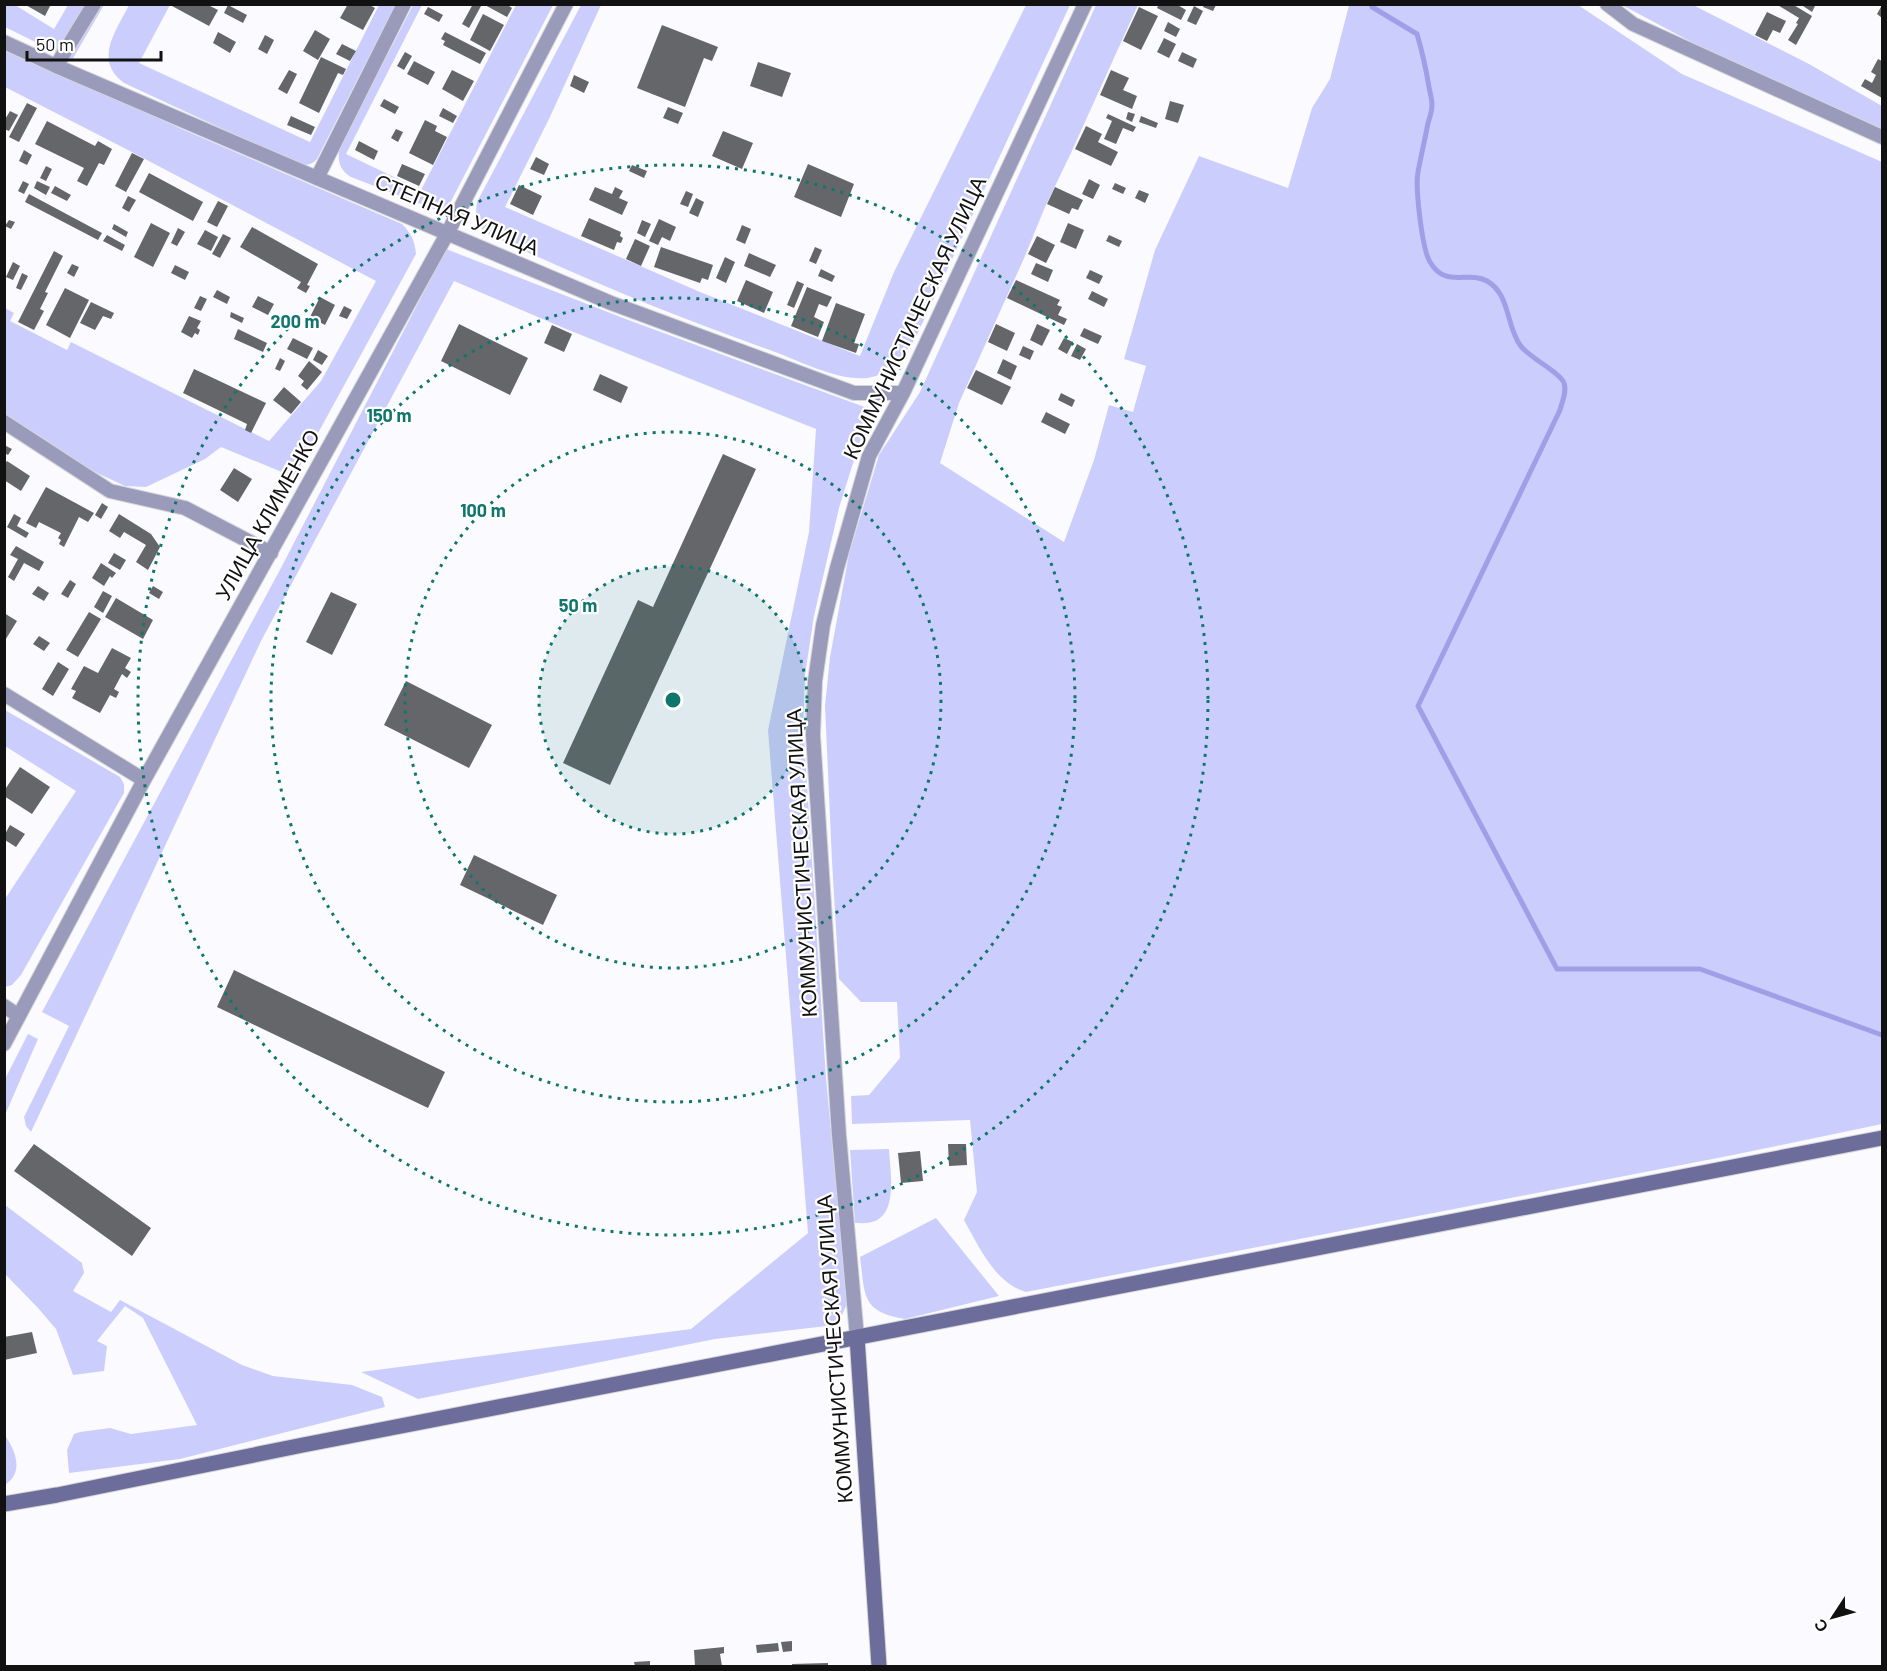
<svg xmlns="http://www.w3.org/2000/svg" width="1887" height="1671" font-family="Barlow,sans-serif">
<style>
.green{fill:#cbcefc}
.lines{fill:none;stroke-linecap:round;stroke-linejoin:round}
.stream{stroke:#9e9fe6;stroke-width:5}
.building{fill:#656669}
.street-casing{stroke:#d6d6d9;stroke-width:16}
.secondary-casing{stroke:#d6d6d9;stroke-width:17}
.street{stroke:#9a9bbb;stroke-width:14}
.secondary{stroke:#6c6d9a;stroke-width:15}
.ring{fill:none;stroke:#0f766e;stroke-width:3;stroke-dasharray:3 6}
.labels{text-anchor:middle;stroke-width:4.5;stroke-linejoin:round;paint-order:stroke}
.street-label{font-size:21px;fill:#111112;stroke:#fff}
.centre{fill:#0f766e;stroke:#fff;stroke-width:3}
.ring-label{font-size:18px;text-anchor:middle;font-weight:bold;fill:#0f766e;stroke:#fff;stroke-width:4.5;stroke-linejoin:round;paint-order:stroke}
</style>
<rect width="100%" height="100%" fill="#fbfbff"/>
<path class="green" d="M 4,5 L 15,5 L 54,29 L 68,5 L 104,5 L 72,60 L 5,27 Z
M 129,5 L 170,5 L 139,63 L 310,142 L 379,5 L 395,5 L 317,159 C 312,165 307,165 300,165 L 124,83 C 93,60 116,31 129,5 Z
M 413,5 L 422,5 L 346,154 L 421,190 L 516,5 L 553,5 L 449,205 L 443,209 L 434,209 L 351,177 C 339,169 338,162 339,149 Z
M 581,5 L 601,5 L 549,119 L 505,207 L 700,292 L 860,356 L 894,272 L 1026,5 L 1070,5 L 915,339 C 902,357 890,375 867,378 C 838,381 802,362 775,352 C 676,317 579,277 484,232 C 477,222 475,215 477,202 Z
M 1096,5 L 1138,5 L 1070,155 L 1045,207 L 1025,256 L 959,403 L 940,463 L 1064,542 L 1094,460 L 1109,405 L 1133,412 L 1146,366 L 1124,359 L 1155,250 L 1199,156 L 1288,188 L 1312,108 L 1330,79 L 1349,5 L 1578,5 L 1682,74 L 1882,162 L 1882,1124 L 1733,1155 L 1026,1292 C 995,1283 979,1247 964,1220 L 977,1192 L 970,1120 L 852,1124 L 851,1096 L 869,1095 L 900,1058 L 897,1002 L 861,1002 L 839,979 L 832,861 L 825,706 L 830,657 L 849,554 L 879,455 L 920,392 Z
M 1622,5 L 1693,5 L 1809,64 L 1882,106 L 1882,133 L 1727,61 Z
M 4,47 L 184,130 L 402,224 C 411,233 415,241 416,254 L 294,477 L 221,447 L 205,459 L 146,487 L 125,486 L 97,473 L 5,417 L 5,308 L 14,313 L 10,321 L 67,350 L 71,342 L 269,441 L 321,381 L 376,281 L 128,150 L 5,87 Z
M 446,249 L 623,318 L 870,409 L 839,508 L 814,616 L 805,675 L 803,722 L 826,1078 L 847,1304 L 841,1317 L 827,1326 L 715,1339 L 418,1399 L 361,1372 L 691,1329 L 808,1233 L 768,730 L 809,532 L 816,429 L 566,329 L 454,281 L 261,641 L 31,1132 L 26,1126 L 24,1117 L 69,1026 L 42,1012 L 282,566 Z
M 5,710 L 120,777 L 124,784 L 124,793 L 21,975 L 12,985 L 5,987 L 5,899 L 76,791 L 5,746 Z
M 28,1034 L 38,1039 L 5,1115 L 5,1079 Z
M 889,1149 C 890,1169 898,1212 875,1221 C 868,1224 862,1223 855,1223 L 850,1150 Z
M 5,1205 L 82,1263 L 84,1273 L 73,1291 L 111,1312 L 120,1300 L 242,1365 L 273,1376 L 352,1385 L 382,1397 L 385,1407 L 180,1459 L 69,1473 L 67,1450 L 74,1434 L 80,1432 L 110,1428 L 131,1434 L 197,1425 L 143,1318 L 125,1306 L 97,1341 L 107,1346 L 104,1371 L 73,1375 L 56,1329 L 38,1308 L 5,1274 Z
M 936,1218 L 999,1296 L 905,1319 C 861,1312 865,1295 860,1257 Z
M 4,1434 C 15,1449 25,1472 5,1485 Z"/>
<g class="lines">
<path class="stream" d="M 1371,4 L 1372,7 L 1417,34 C 1422,51 1426,69 1429,87 C 1430,93 1432,99 1432,105 C 1432,111 1430,117 1428,123 C 1425,139 1421,156 1418,172 C 1415,187 1422,249 1430,262 C 1446,289 1467,270 1487,281 C 1510,294 1506,325 1520,345 C 1529,358 1560,372 1564,383 C 1567,392 1562,402 1560,410 L 1418,706 L 1557,969 L 1700,969 L 1882,1035"/>
</g>
<path class="building" d="M 24,4 L 51,4 L 45,16 Z
M 173,4 L 211,4 L 210,6 L 218,10 L 209,26 L 172,6 Z
M 348,4 L 368,4 L 375,8 L 363,30 L 340,18 Z
M 473,4 L 481,6 L 469,28 L 462,24 Z
M 483,4 L 506,4 L 512,8 L 507,17 Z
M 1159,4 L 1176,4 L 1186,10 L 1181,20 L 1157,8 Z
M 1204,4 L 1214,4 L 1216,5 L 1213,11 L 1203,7 Z
M 1776,4 L 1792,4 L 1812,16 L 1796,45 L 1788,40 L 1798,24 L 1796,23 L 1799,18 Z
M 1800,4 L 1816,4 L 1812,12 Z
M 228,5 L 247,15 L 243,23 L 224,13 Z
M 1882,5 L 1882,18 L 1877,14 Z
M 1194,6 L 1203,11 L 1196,25 L 1187,21 Z
M 428,7 L 443,15 L 439,22 L 424,14 Z
M 1139,7 L 1158,16 L 1141,50 L 1123,41 Z
M 1767,12 L 1786,21 L 1780,33 L 1773,30 L 1767,41 L 1755,35 Z
M 483,14 L 504,25 L 490,51 L 470,40 Z
M 1168,22 L 1180,29 L 1176,37 L 1164,31 Z
M 662,25 L 718,47 L 712,61 L 704,58 L 685,107 L 637,88 Z
M 315,30 L 330,39 L 318,60 L 303,51 Z
M 218,32 L 236,42 L 230,53 L 213,43 Z
M 445,32 L 486,53 L 480,64 L 443,45 L 445,41 L 441,39 Z
M 265,35 L 274,40 L 267,54 L 258,49 Z
M 1164,38 L 1176,44 L 1169,58 L 1157,52 Z
M 342,44 L 356,51 L 350,61 L 336,54 Z
M 405,52 L 412,56 L 404,70 L 397,66 Z
M 1182,52 L 1197,59 L 1193,68 L 1178,61 Z
M 321,57 L 346,69 L 343,75 L 338,73 L 319,113 L 299,103 Z
M 1878,59 L 1882,61 L 1882,98 L 1861,86 L 1865,79 L 1872,83 L 1876,75 L 1871,72 Z
M 414,61 L 435,72 L 428,85 L 407,74 Z
M 758,62 L 791,73 L 782,97 L 750,86 Z
M 289,70 L 297,74 L 287,94 L 278,89 Z
M 452,70 L 474,81 L 463,101 L 442,89 Z
M 1111,70 L 1129,78 L 1123,90 L 1137,96 L 1132,109 L 1100,95 Z
M 574,75 L 589,82 L 584,93 L 570,86 Z
M 384,99 L 399,107 L 395,114 L 380,106 Z
M 1170,101 L 1184,105 L 1178,123 L 1165,119 Z
M 27,103 L 37,108 L 19,142 L 9,137 Z
M 668,107 L 683,113 L 678,124 L 663,118 Z
M 443,108 L 457,116 L 453,123 L 439,116 Z
M 10,111 L 18,115 L 9,131 L 4,129 L 4,121 Z
M 1128,112 L 1135,114 L 1132,122 L 1126,119 Z
M 1108,114 L 1136,127 L 1133,132 L 1123,128 L 1116,144 L 1104,139 L 1112,121 L 1106,118 Z
M 291,116 L 315,127 L 311,135 L 287,125 Z
M 1141,116 L 1158,123 L 1156,128 L 1139,122 Z
M 425,120 L 437,126 L 435,131 L 447,137 L 433,165 L 409,153 Z
M 47,121 L 95,146 L 98,141 L 112,149 L 104,165 L 99,163 L 87,186 L 77,181 L 84,168 L 35,144 Z
M 1086,126 L 1102,134 L 1098,142 L 1118,152 L 1111,166 L 1075,149 Z
M 396,129 L 403,132 L 398,142 L 391,138 Z
M 723,131 L 753,143 L 742,169 L 712,156 Z
M 359,141 L 378,151 L 374,160 L 355,150 Z
M 24,150 L 32,155 L 27,165 L 19,161 Z
M 132,153 L 144,159 L 126,192 L 115,186 Z
M 536,157 L 549,164 L 544,175 L 530,169 Z
M 402,164 L 425,174 L 419,186 L 397,176 Z
M 808,164 L 854,184 L 841,217 L 794,197 Z
M 632,165 L 647,171 L 644,178 L 629,171 Z
M 46,166 L 52,169 L 46,181 L 40,178 Z
M 149,173 L 203,202 L 193,221 L 139,192 Z
M 1089,179 L 1100,185 L 1093,199 L 1082,194 Z
M 23,181 L 29,184 L 24,194 L 18,191 Z
M 37,181 L 50,187 L 46,195 L 34,188 Z
M 1115,183 L 1126,188 L 1123,194 L 1112,189 Z
M 519,185 L 542,196 L 533,215 L 510,204 Z
M 55,186 L 71,195 L 67,201 L 51,193 Z
M 595,187 L 612,194 L 615,187 L 623,191 L 619,198 L 628,202 L 622,215 L 589,200 Z
M 1055,187 L 1083,200 L 1078,210 L 1072,208 L 1069,214 L 1047,204 Z
M 1139,190 L 1149,194 L 1145,203 L 1135,198 Z
M 686,191 L 693,194 L 688,207 L 680,204 Z
M 29,194 L 102,233 L 98,240 L 25,202 Z
M 128,196 L 136,200 L 129,212 L 122,208 Z
M 696,198 L 704,202 L 698,217 L 689,213 Z
M 218,201 L 228,206 L 217,227 L 207,222 Z
M 589,218 L 621,232 L 620,236 L 623,238 L 621,243 L 617,242 L 614,250 L 581,236 Z
M 659,219 L 676,227 L 670,241 L 662,237 L 658,245 L 649,241 Z
M 9,220 L 15,222 L 11,229 L 5,226 Z
M 642,220 L 651,224 L 645,237 L 637,233 Z
M 151,223 L 170,233 L 153,267 L 134,257 Z
M 1068,223 L 1084,230 L 1076,249 L 1060,242 Z
M 114,224 L 128,232 L 126,237 L 112,229 Z
M 742,225 L 751,229 L 745,244 L 736,240 Z
M 252,227 L 318,264 L 307,285 L 310,286 L 306,293 L 297,288 L 301,282 L 240,247 Z
M 178,228 L 185,232 L 177,246 L 171,243 Z
M 205,230 L 218,237 L 211,251 L 197,244 Z
M 223,234 L 231,238 L 220,258 L 212,254 Z
M 107,235 L 125,245 L 122,251 L 103,241 Z
M 1109,235 L 1122,241 L 1119,247 L 1106,241 Z
M 1037,236 L 1055,245 L 1046,263 L 1028,254 Z
M 635,239 L 650,246 L 641,266 L 626,259 Z
M 661,247 L 713,265 L 708,280 L 702,278 L 700,283 L 654,267 Z
M 815,247 L 822,250 L 816,264 L 809,261 Z
M 54,251 L 63,256 L 45,292 L 48,293 L 40,309 L 44,311 L 34,330 L 18,322 Z
M 749,253 L 776,265 L 770,277 L 744,266 Z
M 725,257 L 735,262 L 726,283 L 716,278 Z
M 13,262 L 20,266 L 13,280 L 6,277 Z
M 1036,263 L 1053,270 L 1048,282 L 1031,274 Z
M 72,264 L 79,267 L 74,277 L 67,273 Z
M 175,265 L 189,272 L 185,280 L 171,273 Z
M 821,269 L 835,276 L 832,282 L 818,276 Z
M 1090,270 L 1103,276 L 1099,284 L 1086,278 Z
M 22,273 L 28,276 L 21,290 L 16,288 Z
M 746,280 L 773,292 L 764,313 L 737,301 Z
M 1016,280 L 1060,300 L 1057,305 L 1062,307 L 1058,315 L 1067,319 L 1064,325 L 1007,298 Z
M 797,281 L 804,284 L 794,308 L 787,305 Z
M 807,287 L 832,297 L 827,307 L 819,304 L 814,317 L 824,322 L 818,337 L 791,326 Z
M 65,288 L 89,300 L 70,338 L 46,325 Z
M 217,290 L 230,297 L 227,304 L 213,297 Z
M 1092,291 L 1108,299 L 1104,307 L 1088,299 Z
M 200,296 L 207,299 L 201,311 L 194,308 Z
M 258,296 L 274,304 L 268,315 L 252,307 Z
M 320,297 L 335,305 L 325,325 L 310,317 Z
M 91,302 L 114,313 L 111,319 L 103,316 L 95,330 L 80,323 Z
M 836,303 L 865,314 L 854,343 L 859,344 L 856,353 L 822,341 Z
M 344,306 L 352,310 L 347,319 L 339,316 Z
M 231,312 L 244,318 L 242,323 L 230,317 Z
M 189,316 L 201,321 L 197,328 L 200,330 L 198,335 L 195,333 L 192,338 L 181,332 Z
M 459,324 L 528,358 L 510,395 L 441,361 Z
M 996,324 L 1015,333 L 1007,351 L 988,342 Z
M 1037,324 L 1050,330 L 1042,346 L 1030,340 Z
M 552,325 L 572,334 L 564,352 L 544,343 Z
M 1084,328 L 1102,336 L 1098,344 L 1080,336 Z
M 238,329 L 267,343 L 263,352 L 234,339 Z
M 293,338 L 313,348 L 307,359 L 287,349 Z
M 1064,338 L 1073,342 L 1067,354 L 1058,349 Z
M 1077,344 L 1086,349 L 1080,360 L 1071,356 Z
M 1023,346 L 1034,351 L 1030,360 L 1019,355 Z
M 318,350 L 328,356 L 322,365 L 313,360 Z
M 280,358 L 285,361 L 280,371 L 275,369 Z
M 1003,359 L 1017,366 L 1011,380 L 997,373 Z
M 309,361 L 322,372 L 307,390 L 301,385 L 304,381 L 298,376 Z
M 194,369 L 266,403 L 251,433 L 245,430 L 247,424 L 183,393 Z
M 976,370 L 1011,387 L 1002,405 L 967,388 Z
M 600,374 L 628,387 L 621,403 L 593,390 Z
M 284,387 L 301,402 L 291,414 L 273,400 Z
M 1061,393 L 1075,400 L 1072,407 L 1058,400 Z
M 1046,412 L 1070,424 L 1065,434 L 1041,422 Z
M 4,445 L 12,449 L 8,455 L 4,453 Z
M 723,454 L 756,469 L 610,785 L 563,763 L 638,600 L 653,607 Z
M 7,461 L 30,476 L 21,491 L 4,480 L 4,465 Z
M 234,468 L 252,479 L 238,502 L 220,490 Z
M 46,487 L 94,513 L 88,522 L 79,517 L 64,547 L 59,544 L 61,540 L 58,538 L 61,533 L 39,522 L 36,528 L 26,523 Z
M 102,503 L 108,507 L 101,519 L 95,515 Z
M 14,514 L 21,518 L 17,526 L 29,533 L 26,538 L 7,527 Z
M 119,514 L 151,534 L 160,547 L 148,570 L 136,562 L 146,545 L 124,532 L 120,538 L 109,531 Z
M 16,546 L 44,562 L 39,571 L 24,563 L 14,581 L 8,577 L 18,559 L 10,555 Z
M 114,553 L 126,560 L 120,570 L 108,563 Z
M 101,563 L 116,573 L 112,578 L 110,576 L 104,586 L 92,578 Z
M 70,580 L 76,584 L 68,598 L 61,594 Z
M 38,586 L 49,593 L 44,601 L 32,594 Z
M 153,586 L 163,592 L 159,599 L 149,593 Z
M 103,591 L 112,596 L 103,613 L 94,607 Z
M 331,592 L 357,604 L 332,655 L 306,642 Z
M 116,598 L 153,620 L 143,639 L 105,617 Z
M 89,612 L 101,619 L 78,657 L 66,650 Z
M 4,613 L 17,621 L 4,642 Z
M 39,636 L 50,643 L 44,651 L 33,644 Z
M 112,648 L 131,658 L 125,668 L 131,672 L 127,678 L 122,674 L 114,689 L 119,692 L 116,698 L 110,695 L 100,713 L 72,698 L 76,691 L 71,689 L 84,666 L 98,673 Z
M 58,662 L 69,669 L 53,696 L 42,689 Z
M 406,681 L 492,725 L 469,768 L 384,725 Z
M 20,767 L 50,787 L 32,814 L 4,796 L 4,791 Z
M 10,825 L 25,834 L 16,847 L 5,840 L 5,834 Z
M 474,855 L 557,895 L 543,925 L 460,885 Z
M 234,970 L 445,1072 L 428,1108 L 217,1007 Z
M 34,1144 L 151,1228 L 132,1256 L 14,1171 Z
M 948,1144 L 966,1144 L 967,1165 L 949,1166 Z
M 920,1151 L 923,1181 L 901,1183 L 898,1153 Z
M 32,1332 L 37,1353 L 4,1360 L 4,1337 Z
M 792,1641 L 792,1651 L 783,1652 L 781,1642 Z
M 778,1643 L 779,1651 L 757,1653 L 756,1645 Z
M 724,1647 L 724,1653 L 720,1654 L 722,1666 L 695,1666 L 694,1650 Z
M 650,1661 L 650,1666 L 635,1666 L 634,1662 Z
M 828,1663 L 828,1666 L 792,1666 L 792,1664 Z"/>
<g class="lines">
<defs>
<path id="street" d="M 1607,4 L 1633,24 L 1882,137
M 4,42 L 56,66 L 317,178 L 611,303 L 854,393 L 903,393
M 56,66 L 94,4
M 317,178 L 404,4
M 4,422 L 110,491 L 185,508 L 271,553
M 4,694 L 144,780
M 4,1006 L 19,1016
M 4,1044 L 144,780 L 447,234 L 566,4
M 857,1337 L 839,1135 L 813,735 L 815,681 L 823,625 L 837,568 L 869,456 L 903,393 L 1085,4"/>
<path id="secondary" d="M 857,1337 L 879,1666
M 4,1504 L 57,1495 L 303,1445 L 1882,1138"/>
</defs>
<use href="#street" class="street-casing"/>
<use href="#secondary" class="secondary-casing"/>
<use href="#street" class="street"/>
<use href="#secondary" class="secondary"/>
</g>
<circle cx="673" cy="700" r="134" fill="#0f766e" fill-opacity=".12"/>
<g class="ring">
<circle cx="673" cy="700" r="134"/>
<circle cx="673" cy="700" r="268"/>
<circle cx="673" cy="700" r="402"/>
<circle cx="673" cy="700" r="535"/>
</g>
<g class="labels">
<g class="street-label">
<text transform="translate(457 215) rotate(23)" y="7">СТЕПНАЯ УЛИЦА</text>
<text transform="translate(915 318) rotate(-65)" y="7">КОММУНИСТИЧЕСКАЯ УЛИЦА</text>
<text transform="translate(268 515) rotate(-61)" y="7">УЛИЦА КЛИМЕНКО</text>
<text transform="translate(802 863) rotate(-93)" y="7">КОММУНИСТИЧЕСКАЯ УЛИЦА</text>
<text transform="translate(835 1349) rotate(-94)" y="7">КОММУНИСТИЧЕСКАЯ УЛИЦА</text>
</g>
</g>
<circle cx="673" cy="700" r="9" class="centre"/>
<g class="ring-label">
<text x="295" y="328">200 m</text>
<text x="389" y="422">150 m</text>
<text x="483" y="517">100 m</text>
<text x="578" y="612">50 m</text>
</g>
<rect width="1887" height="1671" fill="none" stroke="#111112" stroke-width="12"/>
<g transform="translate(1833 1617) rotate(234)" stroke="#ffffff" stroke-width="4.5" paint-order="stroke">
<path d="M0-4.5L10 22L0 15L-10 22Z" fill="#111112"/>
<text y="-9" font-size="16" font-weight="bold" text-anchor="middle" fill="#111112">С</text>
</g>
<path d="M27 51v9h134v-9" fill="none" stroke="#111112" stroke-width="3"/>
<text x="36" y="51" font-size="18" fill="#111112" stroke="#ffffff" stroke-width="4.5" paint-order="stroke">50 m</text>
</svg>
